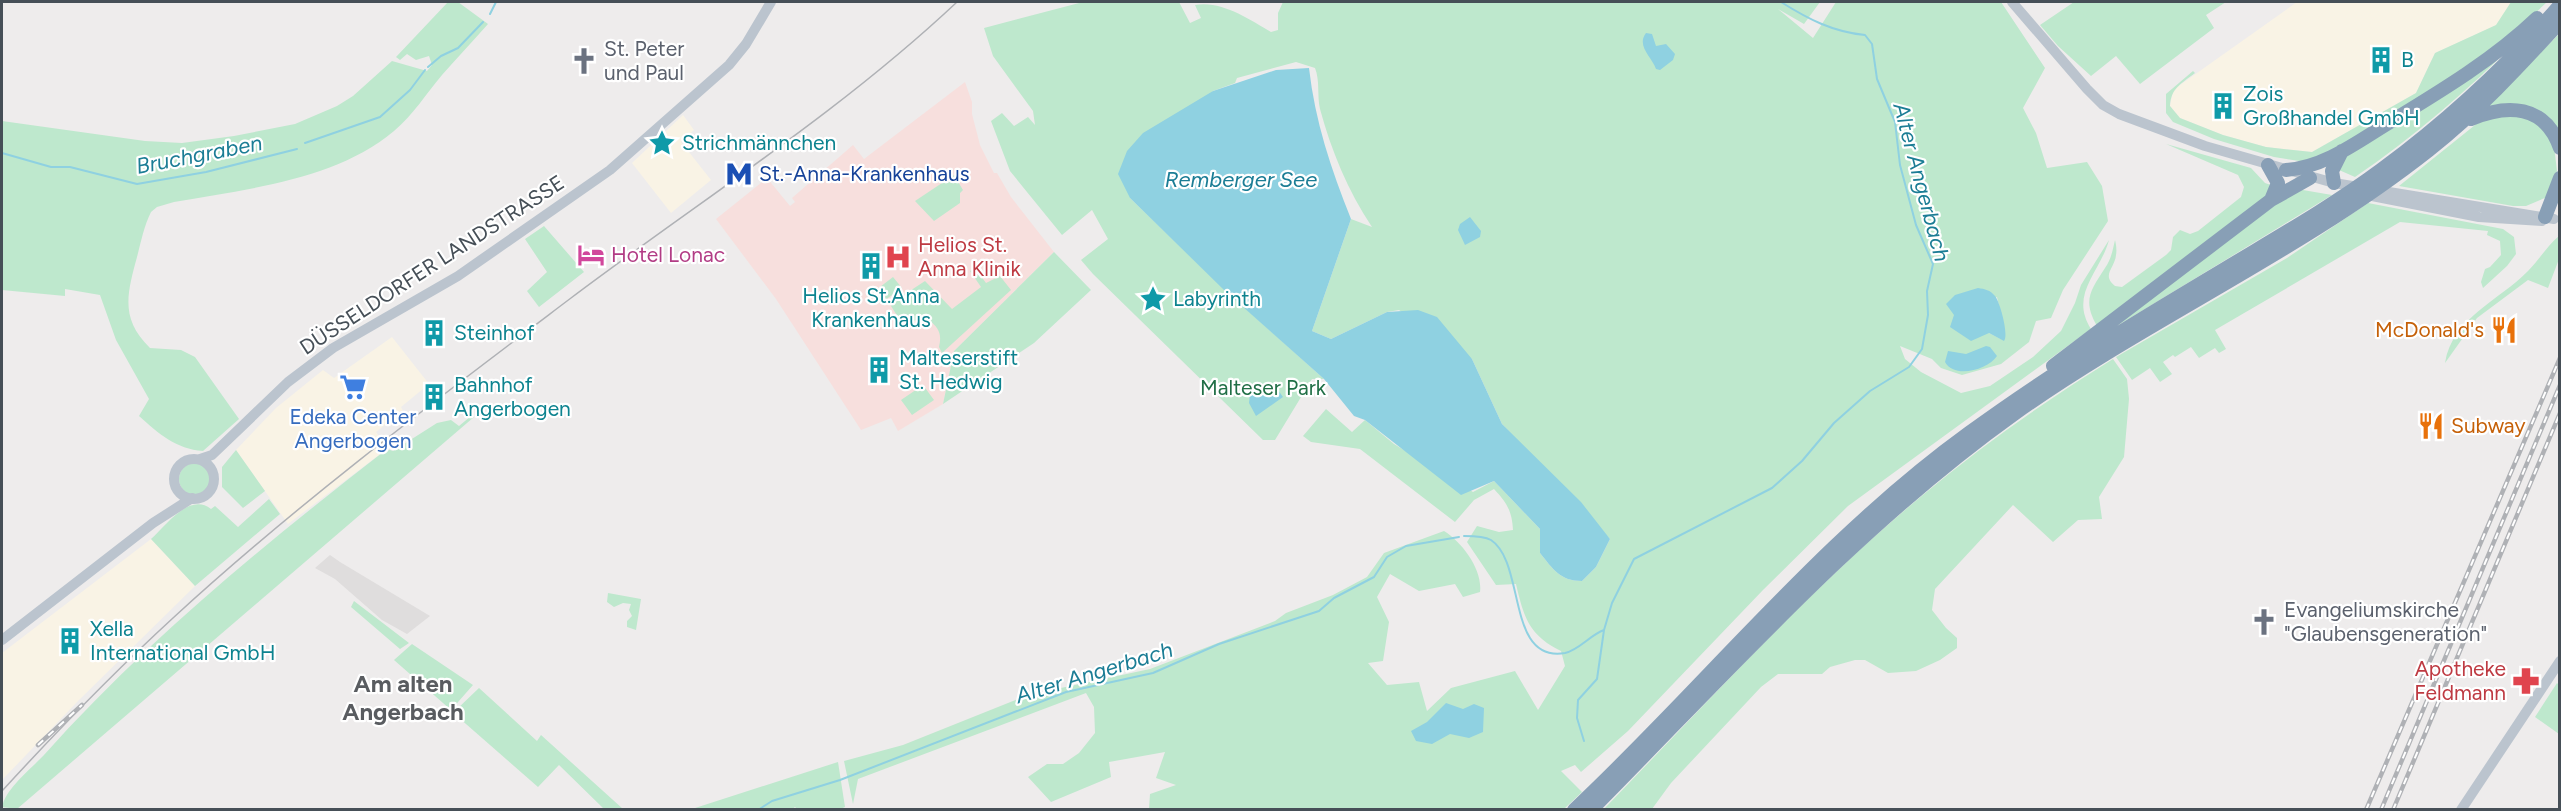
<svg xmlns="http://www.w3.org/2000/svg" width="2561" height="811" font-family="Figtree,sans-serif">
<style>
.commercial{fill:#f9f3e5}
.education{fill:#dfdddd}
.medical{fill:#f7dfdd}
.green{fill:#bee8cd;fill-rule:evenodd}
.water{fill:#8fd1e1}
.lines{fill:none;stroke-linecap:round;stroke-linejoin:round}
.stream{stroke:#8fd1e1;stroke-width:2}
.secondary{stroke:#bbc4ce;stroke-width:10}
.motorway{stroke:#889fb6;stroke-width:14}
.tram{stroke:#afb1b5;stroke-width:1.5}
.rail-casing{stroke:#afb1b5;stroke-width:4.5}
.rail{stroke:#fff;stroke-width:2;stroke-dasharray:7;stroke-linecap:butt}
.labels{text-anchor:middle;stroke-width:4.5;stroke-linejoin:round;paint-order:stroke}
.worship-label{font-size:21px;fill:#5b616d;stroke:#fff;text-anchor:start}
.culture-label{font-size:21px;fill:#0d838f;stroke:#fff;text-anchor:start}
.transit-label{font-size:21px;fill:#164399;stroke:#fff;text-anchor:start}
.health-label{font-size:21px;fill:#be3a42;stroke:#fff;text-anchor:start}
.hotel-label{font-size:21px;fill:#b23c85;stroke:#fff;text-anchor:start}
.street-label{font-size:21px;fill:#464f57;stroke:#fff}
.food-label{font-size:21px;fill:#c56008;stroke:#fff;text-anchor:end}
.park-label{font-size:21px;fill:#206f46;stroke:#fff}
.shop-label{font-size:21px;fill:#366cbe;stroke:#fff}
.water-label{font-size:22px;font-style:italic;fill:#1b7d95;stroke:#fff}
.quarter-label{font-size:24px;font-weight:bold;fill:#595c60;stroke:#fff}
</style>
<rect width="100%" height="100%" fill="#eeecec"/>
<path class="commercial" d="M 2297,2 L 2511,2 L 2497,25 L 2435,53 L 2416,93 L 2312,152 L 2266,147 L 2223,135 L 2180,118 L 2170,106 L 2173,90 Z
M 683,115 L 694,130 L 681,142 L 711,180 L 671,213 L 632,163 Z
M 392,337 L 429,384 L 401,407 L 403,411 L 376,432 L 388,448 L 288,524 L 236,450 L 276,408 L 323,370 L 334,378 Z
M 151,539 L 195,586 L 78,701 L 2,780 L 2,653 Z"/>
<path class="education" d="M 330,555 L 340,562 L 430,616 L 407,634 L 382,620 L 335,579 L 315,568 Z"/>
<path class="medical" d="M 965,82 L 972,102 L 972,114 L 980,145 L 994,173 L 997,173 L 1011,197 L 1054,252 L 954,351 L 943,404 L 898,431 L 891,418 L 861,430 L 776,299 L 716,219 L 767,178 L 790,206 L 795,202 L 792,198 L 853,145 L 864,159 Z"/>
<path class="green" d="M 448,2 L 458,2 L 488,24 C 473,41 457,58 442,75 C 426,94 413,115 394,131 C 336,180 247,189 174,202 L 157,207 L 151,212 C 144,226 141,242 137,257 C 127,294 120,319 150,348 L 181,350 L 195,357 L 239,419 L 203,451 C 176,449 159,434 139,416 L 149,399 L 116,340 L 100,295 L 65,289 L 65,296 L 2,290 L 2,121 L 145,141 L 182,143 L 234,136 L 295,124 L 337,106 L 353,96 L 392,61 L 427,71 L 432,65 L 429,56 L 416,60 L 407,54 L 400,60 L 396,57 Z
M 1083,2 L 1179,2 L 1190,23 L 1201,18 L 1195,5 C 1221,0 1249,19 1271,32 L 1278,30 L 1278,13 L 1283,2 L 1820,2 L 1804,24 L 1778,9 L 1813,38 L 1836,2 L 2001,2 L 2045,68 L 2023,108 L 2036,133 L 2047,168 L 2087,162 L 2102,186 L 2108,221 L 2063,290 L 2051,318 L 2036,321 L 2029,342 L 2001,364 L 1962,375 L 1941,368 L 1932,359 L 1900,346 L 1905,359 L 1921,372 L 1961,393 L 1990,386 L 2033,357 L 2061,331 L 2075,303 L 2081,285 L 2109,240 C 2100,273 2069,294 2091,329 L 1848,506 L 1763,590 L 1628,731 L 1581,772 L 1575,765 L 1561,771 L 1582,792 L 1564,809 L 1149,809 L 1150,794 L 1176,785 L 1156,778 L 1165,752 L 1109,762 L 1111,777 L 1051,802 L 1028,777 L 1047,764 L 1063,764 L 1079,753 L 1095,733 L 1094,707 L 1086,693 L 858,779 L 853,804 L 844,761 L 903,745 L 1028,695 L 1150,669 L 1275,621 L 1286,613 L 1333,595 L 1367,577 L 1384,553 L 1444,531 C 1462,542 1483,570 1480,592 L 1463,597 L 1455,584 L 1419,591 L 1390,574 L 1377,597 L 1389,622 L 1383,661 L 1368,663 L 1387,685 L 1419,682 L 1427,711 L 1451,688 L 1515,671 L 1538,710 L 1565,666 L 1561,651 C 1529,635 1524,618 1516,584 L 1496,585 L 1467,542 L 1477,526 L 1499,532 L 1513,530 C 1512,511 1507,503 1494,489 L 1474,500 L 1455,522 L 1360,449 L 1311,442 L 1303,436 L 1326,409 L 1352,432 L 1365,420 L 1394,444 L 1473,492 L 1494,481 L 1540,529 L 1540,553 C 1553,569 1560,581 1582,581 L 1596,567 L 1610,539 L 1502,424 L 1472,359 L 1399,310 L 1387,312 L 1331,339 L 1312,331 L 1351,219 L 1372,227 C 1348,191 1331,150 1320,109 C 1317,96 1320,80 1315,68 L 1296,62 L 1237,78 L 1235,83 L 1213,91 L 1130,198 L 1224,289 L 1324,379 L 1312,379 L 1275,440 L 1263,440 L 1093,274 L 1081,260 L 1108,239 L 1092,210 L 1062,235 L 1010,171 L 991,121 L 1002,113 L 1014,126 L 1028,117 L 1035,125 L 1033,111 L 993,56 L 984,28 ZM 1997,297 L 2001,315 L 2001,339 L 1989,333 L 1951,327 L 1955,315 Z
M 2074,2 L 2226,2 L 2206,15 L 2214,28 L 2140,84 L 2116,56 L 2091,76 L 2058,46 L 2040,25 Z
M 2511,2 L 2547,2 L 2496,50 L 2341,147 L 2306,162 L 2274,157 L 2214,139 L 2173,122 L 2166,113 L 2166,94 L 2193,71 L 2195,73 C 2181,84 2171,88 2170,106 L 2180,118 L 2223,135 L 2266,147 L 2312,152 L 2416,93 L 2435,53 L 2496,25 Z
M 2559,34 L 2559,137 L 2552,125 L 2487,107 Z
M 2518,40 C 2468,90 2414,137 2355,177 L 2339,170 L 2347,155 Z
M 2506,111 L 2539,122 L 2554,146 L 2557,171 L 2547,197 L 2526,206 L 2513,206 L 2399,186 L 2485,117 Z
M 2166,144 L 2251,168 L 2265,183 L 2274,186 L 2274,191 L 2097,326 C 2082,300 2091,290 2105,268 C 2111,260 2113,249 2115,240 C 2116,244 2117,250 2116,255 C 2115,268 2101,275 2115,286 L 2122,287 L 2166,255 L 2171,250 L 2173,237 L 2180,230 L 2190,234 L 2198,231 L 2241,197 L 2244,187 L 2238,175 Z
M 954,175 L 963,190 L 960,193 L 960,203 L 934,221 L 915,201 Z
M 2297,189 L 2332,195 L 2089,343 L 2089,341 Z
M 2368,203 L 2503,229 L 2514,237 L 2516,254 L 2507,266 L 2483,288 L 2481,282 L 2485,269 L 2490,267 L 2501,255 L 2500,241 L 2487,235 L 2488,231 L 2400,222 L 2215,330 L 2226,349 L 2219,353 L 2215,348 L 2199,358 L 2191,347 L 2175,357 L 2173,355 L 2163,362 L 2172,374 L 2160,382 L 2150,368 L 2132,380 L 2116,357 L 2287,258 Z
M 544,226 L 584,272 L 539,307 L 527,291 L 547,272 L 525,239 Z
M 2559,236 L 2559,259 L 2548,288 L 2528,280 L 2477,318 L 2445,363 C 2452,318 2500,300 2528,271 C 2539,260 2547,246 2559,236 Z
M 1054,252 L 1091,290 L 1034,343 L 943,404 L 954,351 Z
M 975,268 L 986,283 L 1000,276 L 1011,290 L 942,353 L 939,347 C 942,334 939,328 929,320 L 917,320 L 903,325 L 891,306 L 893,302 L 925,281 L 952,309 L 981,287 L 970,271 Z
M 893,277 L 902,288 L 885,300 L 867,297 Z
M 2113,359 L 2127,379 L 2129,399 L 2124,457 L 2099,497 L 2102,519 L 2078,520 L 2053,542 L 2013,505 L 1935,589 L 1932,610 L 1946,628 L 1957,638 L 1957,648 L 1940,660 L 1916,671 L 1888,673 L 1865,660 L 1855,660 L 1830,667 L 1822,674 L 1778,674 L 1761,687 L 1671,783 L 1652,809 L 1603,810 C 1708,702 1809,589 1924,494 C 1984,444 2047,400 2113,359 Z
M 923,385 L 934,400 L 912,415 L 901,400 Z
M 471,416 L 474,417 L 17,809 L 2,807 C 6,788 31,769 44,755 C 147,640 266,543 387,449 L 393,451 L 437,423 L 451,420 L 459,426 Z
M 236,450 L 265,491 L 243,508 L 222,487 L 222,467 Z
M179 479a16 16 0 1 1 32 0a16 16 0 1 1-32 0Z
M 269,499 L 280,514 L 195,586 L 151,539 C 166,526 189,492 211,509 L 215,506 L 238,527 Z
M 608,593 L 641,599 L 636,630 L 627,627 L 627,621 L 632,616 L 629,610 L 631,604 L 623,603 L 614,607 L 607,602 Z
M 354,601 L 409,643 L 400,649 L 351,607 Z
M 412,644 L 473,685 L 451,710 L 394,660 Z
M 2557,683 L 2559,685 L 2559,734 L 2535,717 Z
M 479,688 L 537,741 L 541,735 L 623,809 L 604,809 L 559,765 L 538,787 L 458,717 L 460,714 L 456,710 Z
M 838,762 L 845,807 L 838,810 L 797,809 L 795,807 L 791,810 L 692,809 Z"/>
<path class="water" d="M 1646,33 L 1652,34 L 1656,46 L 1666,44 L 1675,54 L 1673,60 L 1660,70 L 1656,69 C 1652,57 1636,46 1646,33 Z
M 1309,68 C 1315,121 1331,169 1351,219 L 1312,331 L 1331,339 L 1387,312 L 1418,310 L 1437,317 L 1472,359 L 1502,424 L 1581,502 L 1610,539 L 1596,567 L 1582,581 C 1560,581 1553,569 1540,553 L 1540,529 L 1494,481 L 1461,495 L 1365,420 L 1354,416 L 1324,379 L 1224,290 L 1130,198 L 1118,174 L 1127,151 L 1143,133 L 1213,91 L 1276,70 Z
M 1470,217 L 1481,231 L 1480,237 L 1465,245 L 1458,230 L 1460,224 Z
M 1978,288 C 1985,289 1990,290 1995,296 C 2000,302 2009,335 2004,341 L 1989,333 L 1971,341 L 1950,327 L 1954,315 L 1946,304 L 1955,295 Z
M 1986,346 L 1990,347 L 1997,356 C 1988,370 1954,379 1945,362 L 1948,351 L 1966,354 Z
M 1273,389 L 1278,390 L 1283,397 L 1256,416 L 1249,403 L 1250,394 Z
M 1446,703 L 1463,709 L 1474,704 L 1484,708 L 1483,732 L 1469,738 L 1450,734 L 1432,744 L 1416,741 L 1411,731 L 1427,722 Z"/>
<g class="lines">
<path class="stream" d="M 490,14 L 496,2
M 428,67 L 441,56 L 458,48 L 483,22
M 305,143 L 380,117 L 410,90 L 425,70
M 2,153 L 51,167 L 70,167 L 137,184 L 206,172 L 297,149
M 1464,536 C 1472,536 1484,536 1491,540 C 1526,563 1506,663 1565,653 C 1579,650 1590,635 1604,630 L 1612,603 L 1634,559 L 1772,488 L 1802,461 L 1834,423 L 1870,391 L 1909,367 L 1922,349 L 1928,315 L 1927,291 L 1933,264 L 1916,225 L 1900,165 L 1895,122 L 1877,79 L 1872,44 L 1865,35 C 1833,32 1808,19 1781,2
M 1584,741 L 1577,718 L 1578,700 L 1597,679 L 1604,630
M 758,810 L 772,801 L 840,780 L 1066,692 L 1153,673 L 1219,644 L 1319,611 L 1334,598 L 1374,577 L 1387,557 L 1406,546 L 1459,537"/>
<path class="secondary" d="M 2012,2 L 2087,89 L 2103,105 L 2119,114 L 2205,146 L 2334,183 L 2554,219
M 2362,194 L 2479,217 L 2542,221
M174 479a20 20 0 1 1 40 0a20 20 0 1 1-40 0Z
M 200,459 L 212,455 L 288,382 L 333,348 L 458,276 L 610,170 L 729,65 L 746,44 L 771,2
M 2,640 L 153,523 L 192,498
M 2461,810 L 2560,661"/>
<path class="motorway" d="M 2471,119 C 2507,104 2545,104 2560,148
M 2268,165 L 2278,183 L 2271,200
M 2286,170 C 2325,167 2357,142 2390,122 C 2441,91 2494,59 2537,18
M 2334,183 L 2332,171 L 2342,151
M 2545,217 L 2560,178
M 2053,366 L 2271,200 L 2310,178
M 1574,810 C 1706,686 1821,540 1969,433 C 2051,373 2136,322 2223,270 C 2276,238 2331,207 2381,170 C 2446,122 2507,66 2560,5
M 1591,810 C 1727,673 1856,527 2014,414 C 2148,319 2300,252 2429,150 C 2477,112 2518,68 2560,22"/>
<path class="tram" d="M 2,791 C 57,731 113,673 173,618 C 298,503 436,400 571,298 C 701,200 839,113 957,2"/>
<defs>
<path id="rail" d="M 38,745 L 82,705
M 2366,810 L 2560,358
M 2381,810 L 2560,385
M 2393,810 L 2560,413"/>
</defs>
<use href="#rail" class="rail-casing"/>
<use href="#rail" class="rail"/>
</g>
<defs>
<symbol id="building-bare" viewBox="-9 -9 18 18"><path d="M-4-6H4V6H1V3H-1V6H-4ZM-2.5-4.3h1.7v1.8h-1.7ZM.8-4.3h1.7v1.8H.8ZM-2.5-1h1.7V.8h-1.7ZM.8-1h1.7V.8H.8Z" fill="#0f9aa8" stroke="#fff" stroke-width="2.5" paint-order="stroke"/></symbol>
<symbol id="church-bare" viewBox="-9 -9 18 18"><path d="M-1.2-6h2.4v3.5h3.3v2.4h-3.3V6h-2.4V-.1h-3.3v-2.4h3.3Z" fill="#6b7280" stroke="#fff" stroke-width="2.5" paint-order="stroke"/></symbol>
<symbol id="sight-bare" viewBox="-9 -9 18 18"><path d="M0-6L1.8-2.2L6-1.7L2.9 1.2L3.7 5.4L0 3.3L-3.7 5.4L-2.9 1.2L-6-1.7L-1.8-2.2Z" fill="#0f9aa8" stroke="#fff" stroke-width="2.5" paint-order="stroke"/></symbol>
<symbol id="metro-bare" viewBox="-9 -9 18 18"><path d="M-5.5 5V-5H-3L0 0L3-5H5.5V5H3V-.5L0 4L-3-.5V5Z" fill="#1a4fb4" stroke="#fff" stroke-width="2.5" paint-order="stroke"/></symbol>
<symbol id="hotel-bare" viewBox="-9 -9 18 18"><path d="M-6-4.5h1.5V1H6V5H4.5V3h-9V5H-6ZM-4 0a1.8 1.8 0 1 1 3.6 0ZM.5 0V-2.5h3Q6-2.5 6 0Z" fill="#d1479c" stroke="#fff" stroke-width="2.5" paint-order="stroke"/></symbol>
<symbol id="hospital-bare" viewBox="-9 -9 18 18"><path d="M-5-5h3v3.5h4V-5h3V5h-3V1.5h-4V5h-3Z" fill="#e0444e" stroke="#fff" stroke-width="2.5" paint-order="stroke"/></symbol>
<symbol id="restaurant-bare" viewBox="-9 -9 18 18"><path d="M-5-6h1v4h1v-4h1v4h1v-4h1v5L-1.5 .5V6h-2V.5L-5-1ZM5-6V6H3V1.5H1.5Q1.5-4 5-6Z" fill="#e8710a" stroke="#fff" stroke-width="2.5" paint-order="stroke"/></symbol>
<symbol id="supermarket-bare" viewBox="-9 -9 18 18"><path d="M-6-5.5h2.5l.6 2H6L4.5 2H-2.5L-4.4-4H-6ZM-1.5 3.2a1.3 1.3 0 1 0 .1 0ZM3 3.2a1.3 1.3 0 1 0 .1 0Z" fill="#3f7fe0" stroke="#fff" stroke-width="2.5" paint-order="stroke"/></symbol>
<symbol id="pharmacy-bare" viewBox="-9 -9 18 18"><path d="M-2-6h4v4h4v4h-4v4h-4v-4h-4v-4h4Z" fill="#e0444e" stroke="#fff" stroke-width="2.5" paint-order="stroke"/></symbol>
</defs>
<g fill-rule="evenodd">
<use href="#building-bare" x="2362" y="41" width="38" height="38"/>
<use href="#church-bare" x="565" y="42" width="38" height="38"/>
<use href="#building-bare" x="2204" y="87" width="38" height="38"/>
<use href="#sight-bare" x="643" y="124" width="38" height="38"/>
<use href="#metro-bare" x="720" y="155" width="38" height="38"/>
<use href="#hotel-bare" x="572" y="236" width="38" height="38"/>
<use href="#hospital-bare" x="879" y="238" width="38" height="38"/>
<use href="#building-bare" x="852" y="247" width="38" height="38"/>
<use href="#sight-bare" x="1134" y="280" width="38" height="38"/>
<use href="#restaurant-bare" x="2485" y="311" width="38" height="38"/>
<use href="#building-bare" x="415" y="314" width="38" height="38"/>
<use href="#building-bare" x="860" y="351" width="38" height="38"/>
<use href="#supermarket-bare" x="334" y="368" width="38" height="38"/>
<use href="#building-bare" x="415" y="378" width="38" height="38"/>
<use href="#restaurant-bare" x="2412" y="407" width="38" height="38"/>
<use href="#church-bare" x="2245" y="603" width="38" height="38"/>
<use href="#building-bare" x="51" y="622" width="38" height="38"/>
<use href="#pharmacy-bare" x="2507" y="662" width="38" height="38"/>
</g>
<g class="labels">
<g class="worship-label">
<text x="604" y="56">St. Peter<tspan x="604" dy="24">und Paul</tspan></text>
<text x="2284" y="617">Evangeliumskirche<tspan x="2284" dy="24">"Glaubensgeneration"</tspan></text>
</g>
<g class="culture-label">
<text x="2401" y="67">B</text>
<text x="2243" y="101">Zois<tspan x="2243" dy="24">Großhandel GmbH</tspan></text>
<text x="682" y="150">Strichmännchen</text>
<text x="871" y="303" text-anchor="middle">Helios St.Anna<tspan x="871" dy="24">Krankenhaus</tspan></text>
<text x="1173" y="306">Labyrinth</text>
<text x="454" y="340">Steinhof</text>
<text x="899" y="365">Malteserstift<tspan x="899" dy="24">St. Hedwig</tspan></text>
<text x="454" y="392">Bahnhof<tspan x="454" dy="24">Angerbogen</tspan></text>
<text x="90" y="636">Xella<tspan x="90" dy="24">International GmbH</tspan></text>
</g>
<g class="transit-label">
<text x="759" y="181">St.-Anna-Krankenhaus</text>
</g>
<g class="health-label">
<text x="918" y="252">Helios St.<tspan x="918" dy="24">Anna Klinik</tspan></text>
<text x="2506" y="676" text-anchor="end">Apotheke<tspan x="2506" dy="24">Feldmann</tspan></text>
</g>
<g class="hotel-label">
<text x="611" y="262">Hotel Lonac</text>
</g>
<g class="street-label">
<text transform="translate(432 265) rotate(-33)" y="7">DÜSSELDORFER LANDSTRASSE</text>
</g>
<g class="food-label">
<text x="2484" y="337">McDonald's</text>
<text x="2451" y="433" text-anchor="start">Subway</text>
</g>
<g class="park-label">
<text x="1263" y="395">Malteser Park</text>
</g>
<g class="shop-label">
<text x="353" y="424">Edeka Center<tspan x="353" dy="24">Angerbogen</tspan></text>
</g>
<g class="water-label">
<text transform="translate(199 154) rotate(-11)" y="8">Bruchgraben</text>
<text x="1241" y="187">Remberger See</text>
<text transform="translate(1922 182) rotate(75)" y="8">Alter Angerbach</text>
<text transform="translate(1094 672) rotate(-17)" y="8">Alter Angerbach</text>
</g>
<g class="quarter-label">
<text x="403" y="692">Am alten<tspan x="403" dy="28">Angerbach</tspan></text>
</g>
</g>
<rect width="2561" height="811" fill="none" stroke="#464f57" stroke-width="6"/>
</svg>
